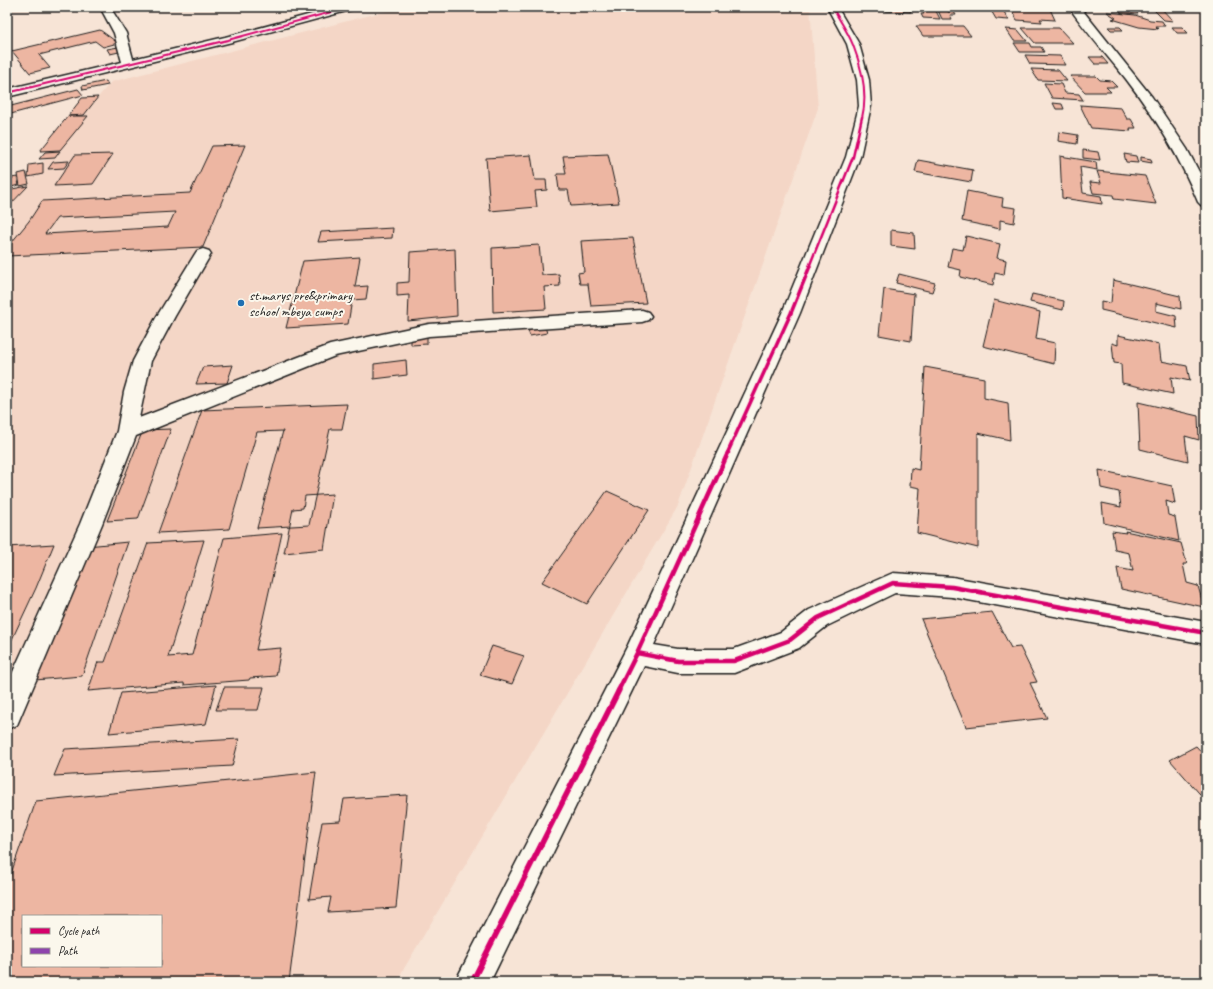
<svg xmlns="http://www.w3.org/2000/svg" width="1213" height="989" font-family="Caveat,sans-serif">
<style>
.built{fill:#f4d6c6;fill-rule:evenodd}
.building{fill:#edb6a2;stroke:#1c1c1c;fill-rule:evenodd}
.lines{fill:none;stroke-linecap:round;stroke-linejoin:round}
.minor-casing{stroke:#1c1c1c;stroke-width:3}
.minor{fill:#fbf7ec;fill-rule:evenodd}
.quiet{stroke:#8e44ad;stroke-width:2;stroke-dasharray:4 2;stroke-linecap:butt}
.cycleway-far4-casing{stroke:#fbf7ec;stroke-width:3.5}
.cycleway-far3-casing{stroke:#fbf7ec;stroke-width:4}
.cycleway-far2-casing{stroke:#fbf7ec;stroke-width:5.5}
.cycleway-far1-casing{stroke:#fbf7ec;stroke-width:7}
.cycleway-casing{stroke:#fbf7ec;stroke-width:8}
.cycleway-far4{stroke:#d6006c;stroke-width:2}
.cycleway-far3{stroke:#d6006c;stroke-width:2.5}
.cycleway-far2{stroke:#d6006c;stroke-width:3.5}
.cycleway-far1{stroke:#d6006c;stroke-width:4.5}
.cycleway{stroke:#d6006c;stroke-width:5.5}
.poi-dot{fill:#1f6fb2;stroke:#fbf7ec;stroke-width:1.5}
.labels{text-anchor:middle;stroke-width:4;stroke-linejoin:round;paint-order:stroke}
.far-poi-label{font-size:14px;fill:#1c1c1c;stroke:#fbf7ec;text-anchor:start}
</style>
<rect width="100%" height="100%" fill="#f7e4d6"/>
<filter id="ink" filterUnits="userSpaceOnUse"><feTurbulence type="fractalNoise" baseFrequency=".025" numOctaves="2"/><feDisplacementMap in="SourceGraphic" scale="8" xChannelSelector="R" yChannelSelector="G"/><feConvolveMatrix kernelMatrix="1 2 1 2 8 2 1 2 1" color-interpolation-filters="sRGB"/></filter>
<g filter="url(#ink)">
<path class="built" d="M 402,7 L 810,7 L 818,108 L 678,506 L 396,982 L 7,982 L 7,204 L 111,82 ZM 23,916 L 161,916 L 161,966 L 23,966 Z"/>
<path class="building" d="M 885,7 L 909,7 L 911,12 L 886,11 Z
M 920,7 L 934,7 L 940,19 L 923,18 L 921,14 L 924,14 Z
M 951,7 L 979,7 L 981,9 L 953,9 Z
M 989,7 L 1001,7 L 1009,20 L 996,19 Z
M 1010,7 L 1033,7 L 1050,9 L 1055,20 L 1040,19 L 1042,22 L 1017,20 Z
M 1151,7 L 1160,7 L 1173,21 L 1164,20 Z
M 937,8 L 947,9 L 948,12 L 954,12 L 956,15 L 950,15 L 952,19 L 942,19 Z
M 1118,9 L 1135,10 L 1138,14 L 1121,13 Z
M 1107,12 L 1135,15 L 1150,20 L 1162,21 L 1165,26 L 1155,26 L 1158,29 L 1139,27 L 1112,19 L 1116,18 Z
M 916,26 L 963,26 L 971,36 L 923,36 Z
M 1108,27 L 1120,27 L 1123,30 L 1111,30 Z
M 1172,27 L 1182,27 L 1188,33 L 1177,33 Z
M 1022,28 L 1059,28 L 1073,43 L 1035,43 Z
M 1006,29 L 1018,30 L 1027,41 L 1014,41 Z
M 100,30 L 118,43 L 103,47 L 95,41 L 39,55 L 50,68 L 30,73 L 12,51 Z
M 1014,43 L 1030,43 L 1032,47 L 1041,47 L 1044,52 L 1020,52 Z
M 124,46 L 128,50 L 110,54 L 107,49 Z
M 1025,55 L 1060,56 L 1066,65 L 1030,64 Z
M 1089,57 L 1102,57 L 1108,64 L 1095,64 Z
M 1031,69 L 1058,70 L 1067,81 L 1038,80 Z
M 1070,76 L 1096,76 L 1100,80 L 1111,81 L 1117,87 L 1106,87 L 1111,92 L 1085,92 Z
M 106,81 L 108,85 L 83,90 L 82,86 Z
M 1044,83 L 1061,84 L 1065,93 L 1079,94 L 1083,100 L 1052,98 Z
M 78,89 L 83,95 L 7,115 L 7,107 Z
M 98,97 L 84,115 L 68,116 L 82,98 Z
M 1053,103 L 1062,104 L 1064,109 L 1056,109 Z
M 1080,105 L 1121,108 L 1127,119 L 1131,119 L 1136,128 L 1130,128 L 1131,131 L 1091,128 Z
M 68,116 L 88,116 L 60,150 L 40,151 Z
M 1059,132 L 1078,135 L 1077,144 L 1058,141 Z
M 245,145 L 203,247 L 7,256 L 7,253 L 10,249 L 7,248 L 29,221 L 42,201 L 190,193 L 212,146 ZM 175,212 L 168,227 L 45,234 L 57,218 Z
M 1083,150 L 1098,152 L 1100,160 L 1083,158 Z
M 60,151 L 55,158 L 39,159 L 45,152 Z
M 113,154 L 93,184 L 54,186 L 75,155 Z
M 608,154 L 619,203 L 571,206 L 568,190 L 559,190 L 557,174 L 566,174 L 563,156 Z
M 1124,154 L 1136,156 L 1138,163 L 1126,162 Z
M 531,155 L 535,180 L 546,180 L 547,190 L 535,191 L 537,207 L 490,211 L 486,158 Z
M 1060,156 L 1096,162 L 1097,170 L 1080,167 L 1083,193 L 1101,196 L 1102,204 L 1062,198 Z
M 1141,157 L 1151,159 L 1152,163 L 1141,161 Z
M 918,160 L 973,170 L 971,182 L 915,172 Z
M 69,161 L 64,168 L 48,169 L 53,162 Z
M 43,163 L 43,174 L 28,177 L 29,165 Z
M 1097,171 L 1145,176 L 1156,204 L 1114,199 L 1113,195 L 1093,193 L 1090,182 L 1101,183 Z
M 26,172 L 29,184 L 20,186 L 18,174 Z
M 17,177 L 19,185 L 7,188 L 7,179 Z
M 28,186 L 7,208 L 7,190 Z
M 967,191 L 1003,198 L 1002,206 L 1016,208 L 1014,223 L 1000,220 L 1000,229 L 962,221 Z
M 393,228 L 392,238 L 318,242 L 321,232 Z
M 891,230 L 914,233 L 915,249 L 891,246 Z
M 966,236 L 1000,244 L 997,258 L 1006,260 L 1004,275 L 995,273 L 993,285 L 960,277 L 961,270 L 948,267 L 952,248 L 963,250 Z
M 633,238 L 646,303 L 591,306 L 588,284 L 580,284 L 578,273 L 584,272 L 581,241 Z
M 539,245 L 542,275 L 559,274 L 560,286 L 544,287 L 546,309 L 493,312 L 492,248 Z
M 455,249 L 457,316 L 408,321 L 409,295 L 397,296 L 397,283 L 409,282 L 410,252 Z
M 360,257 L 355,287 L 368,286 L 366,299 L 352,300 L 348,324 L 286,328 L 303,261 Z
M 899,274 L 935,283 L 932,292 L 896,283 Z
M 1113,280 L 1180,296 L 1181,309 L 1156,303 L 1156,311 L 1176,316 L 1177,328 L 1101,310 L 1101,301 L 1111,303 Z
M 884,289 L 914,294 L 911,341 L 879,335 Z
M 1032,294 L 1064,301 L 1063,310 L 1030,302 Z
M 994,300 L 1040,312 L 1036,339 L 1055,343 L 1054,364 L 983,346 Z
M 545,327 L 547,333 L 530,336 L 528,331 Z
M 1118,335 L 1159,344 L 1161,361 L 1187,366 L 1190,381 L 1171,377 L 1173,394 L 1122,383 L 1121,364 L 1114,363 L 1112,343 L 1118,345 Z
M 427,337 L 427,344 L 411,345 L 411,338 Z
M 406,360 L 407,375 L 374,379 L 374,364 Z
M 233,365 L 227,383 L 196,384 L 203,367 Z
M 925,367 L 984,378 L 984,398 L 1008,403 L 1010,440 L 978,433 L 978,548 L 917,533 L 920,488 L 910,486 L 911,468 L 919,470 Z
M 1138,402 L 1198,416 L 1199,440 L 1185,436 L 1188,461 L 1140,449 Z
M 347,404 L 342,429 L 330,429 L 309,525 L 257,528 L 283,431 L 257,432 L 229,529 L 158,533 L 202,410 Z
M 171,429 L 138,519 L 107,521 L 143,430 Z
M 1099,470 L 1172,486 L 1175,504 L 1166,501 L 1168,515 L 1175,517 L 1179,541 L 1104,523 L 1102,503 L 1121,507 L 1119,492 L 1101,488 Z
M 607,491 L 649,510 L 587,604 L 542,582 Z
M 333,494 L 324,549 L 284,553 L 293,509 L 303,508 L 305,496 Z
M 1112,531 L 1126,533 L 1125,531 L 1181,543 L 1187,564 L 1183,564 L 1187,583 L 1198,586 L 1204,607 L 1121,589 L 1117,568 L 1133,571 L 1129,553 L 1115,550 Z
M 282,533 L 256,650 L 281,648 L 276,676 L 250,678 L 249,680 L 184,685 L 184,683 L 88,691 L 98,662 L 105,662 L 148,543 L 204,540 L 168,657 L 192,655 L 224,538 Z
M 128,542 L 82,676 L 35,680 L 87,546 Z
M 54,544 L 36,588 L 7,650 L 7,547 Z
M 992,612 L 1011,648 L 1020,647 L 1037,682 L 1030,683 L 1047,718 L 966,727 L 921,619 Z
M 492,646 L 524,656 L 512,684 L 480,675 Z
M 216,685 L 206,724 L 109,733 L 121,693 Z
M 224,687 L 264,687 L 258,710 L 216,710 Z
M 239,739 L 232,766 L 54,776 L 65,749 Z
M 1196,746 L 1206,757 L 1206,801 L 1170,760 Z
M 316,772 L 289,982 L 7,982 L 7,885 L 36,801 ZM 23,916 L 161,916 L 161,966 L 23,966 Z
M 407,795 L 396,908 L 328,912 L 331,897 L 309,899 L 322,822 L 340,821 L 344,799 Z"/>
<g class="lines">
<defs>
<path id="minor" d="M 100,7 L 110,7 L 126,33 L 133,59 L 225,37 L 338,7 L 355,7 L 354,9 L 232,42 L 7,97 L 7,89 L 122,62 L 114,33 Z
M 827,7 L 837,7 L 859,44 L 869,80 L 871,106 L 860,157 L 800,313 L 654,645 L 678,649 L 734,649 L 781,632 L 809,610 L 893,573 L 952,577 L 1206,622 L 1206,644 L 952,597 L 895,593 L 827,626 L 799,648 L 734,673 L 678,673 L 644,666 L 490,982 L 455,982 L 628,645 L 782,313 L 846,157 L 859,106 L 857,80 L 847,44 Z
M 1069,7 L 1080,7 L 1152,97 L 1187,149 L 1206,185 L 1206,207 L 1201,205 L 1198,202 C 1180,157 1155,117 1126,79 C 1107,55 1086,32 1069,7 Z
M 203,249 L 209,251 L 211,254 L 175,316 L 151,361 L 139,418 L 330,345 L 429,324 L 642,310 L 648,312 L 651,316 L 648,320 L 642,322 L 429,336 L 335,356 L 136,436 L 102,524 L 17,725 L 7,729 L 7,685 L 80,524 L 102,469 L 117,431 L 124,392 L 133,361 L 157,316 L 195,254 L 197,251 Z"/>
</defs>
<use href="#minor" class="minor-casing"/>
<use href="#minor" class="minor"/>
<path class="quiet" d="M 1202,191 L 1206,192"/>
<defs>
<path id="cycleway-far4" d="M 832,7 C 839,19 848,32 853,45 C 862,68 868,94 862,118
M 7,93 L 228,40 L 350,7"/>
<path id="cycleway-far3" d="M 809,267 L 853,157 L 862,117"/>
<path id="cycleway-far2" d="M 727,454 L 791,313 L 810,266"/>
<path id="cycleway-far1" d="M 637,653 L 678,661 L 734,661 L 790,640 L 818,618 L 893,583 L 952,587 L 1206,633
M 618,691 L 637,653 L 728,453"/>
<path id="cycleway" d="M 472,982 L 619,690"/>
</defs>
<use href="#cycleway-far4" class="cycleway-far4-casing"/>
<use href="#cycleway-far3" class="cycleway-far3-casing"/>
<use href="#cycleway-far2" class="cycleway-far2-casing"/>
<use href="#cycleway-far1" class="cycleway-far1-casing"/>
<use href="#cycleway" class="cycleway-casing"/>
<use href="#cycleway-far4" class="cycleway-far4"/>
<use href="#cycleway-far3" class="cycleway-far3"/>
<use href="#cycleway-far2" class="cycleway-far2"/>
<use href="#cycleway-far1" class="cycleway-far1"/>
<use href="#cycleway" class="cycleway"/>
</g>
</g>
<circle class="poi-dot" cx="241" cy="303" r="4"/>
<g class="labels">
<g class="far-poi-label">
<text x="249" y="300">st.marys pre&amp;primary<tspan x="249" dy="16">school mbeya cumps</tspan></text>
</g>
</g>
<rect width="1213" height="989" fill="none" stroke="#fbf7ec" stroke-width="24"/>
<rect x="12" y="12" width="1189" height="965" fill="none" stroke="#1c1c1c" stroke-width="1.5" filter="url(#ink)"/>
<rect x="22" y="915" width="140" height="52" fill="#fbf7ec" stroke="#a29f99"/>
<rect x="30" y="928" width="20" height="6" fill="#d6006c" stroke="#a29f99"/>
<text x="58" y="935" font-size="12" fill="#1c1c1c">Cycle path</text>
<rect x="30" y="948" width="20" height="6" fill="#8e44ad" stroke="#a29f99"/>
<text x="58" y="955" font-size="12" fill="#1c1c1c">Path</text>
</svg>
